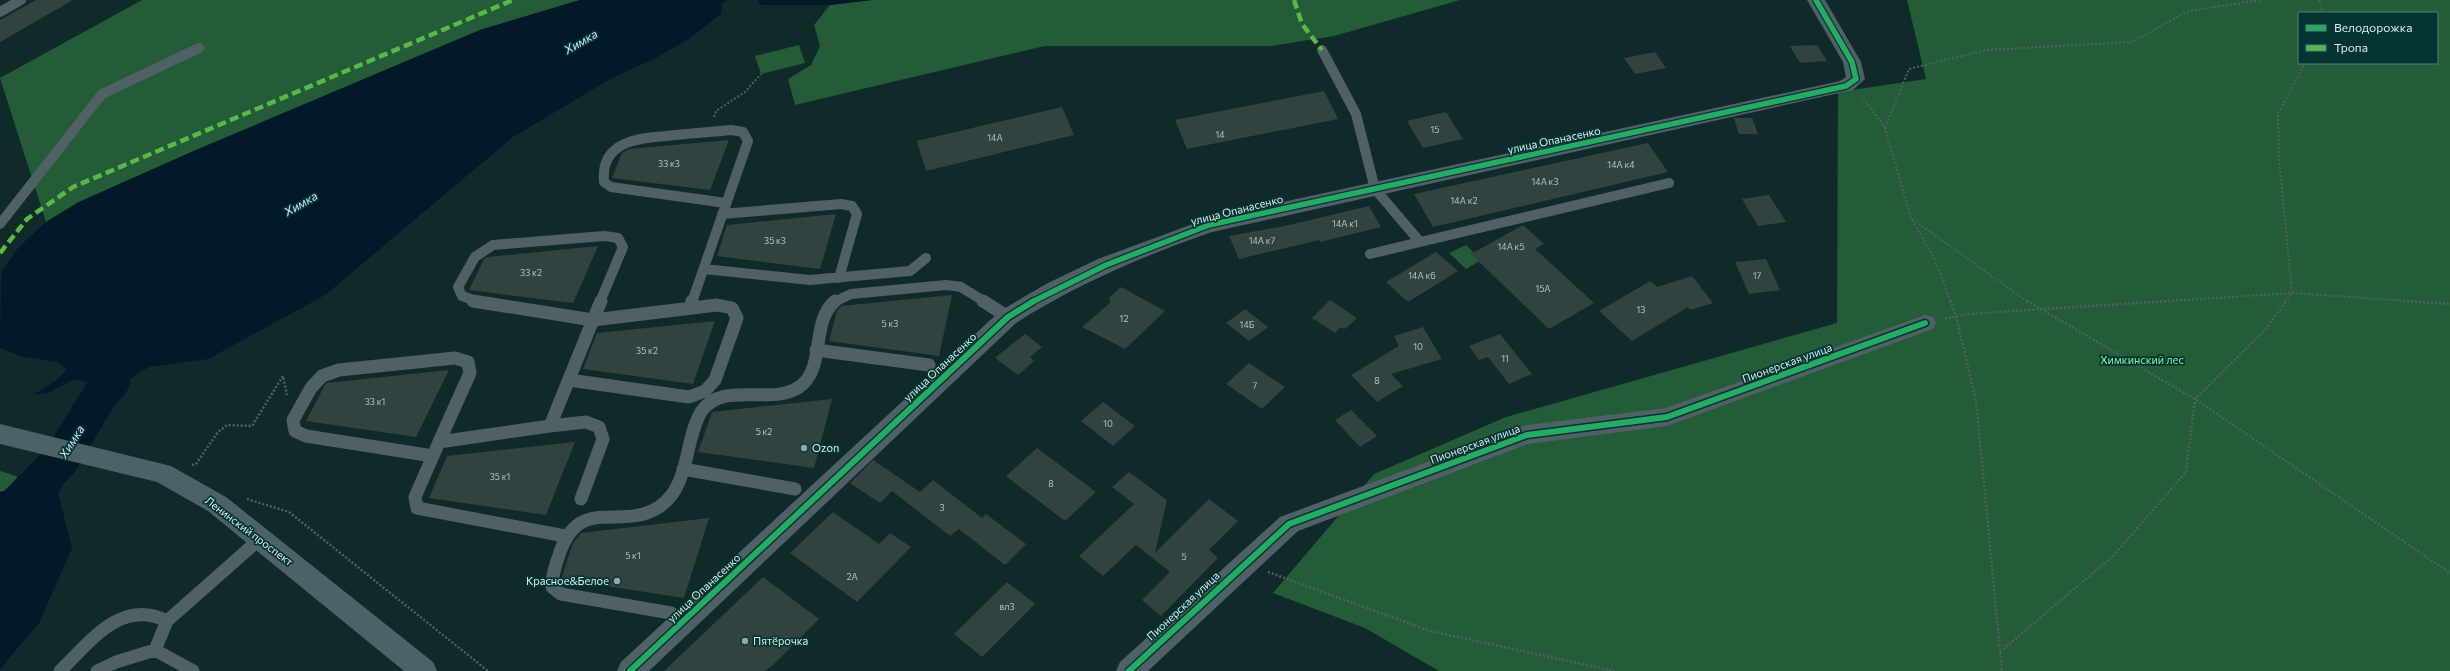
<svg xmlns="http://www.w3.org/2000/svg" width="2450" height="671" font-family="Commissioner,sans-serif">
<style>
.green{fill:#235c36;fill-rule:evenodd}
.water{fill:#011928}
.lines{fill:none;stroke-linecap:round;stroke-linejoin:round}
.river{fill:#011928;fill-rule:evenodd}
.building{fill:#304341}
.path-far1{stroke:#4f6062;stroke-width:2;stroke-dasharray:2 2;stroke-linecap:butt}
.path{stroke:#4f6062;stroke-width:2.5;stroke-dasharray:2 2;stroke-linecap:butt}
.service-far1{stroke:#4f6165;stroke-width:10}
.service{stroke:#4f6165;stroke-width:13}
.minor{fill:#4f6165;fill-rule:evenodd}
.tertiary{fill:#4f6165;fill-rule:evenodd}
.secondary{fill:#4c6266;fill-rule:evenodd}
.quiet{stroke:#58b947;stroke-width:4.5;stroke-dasharray:9 4.5;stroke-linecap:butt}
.cycleway-far1-casing{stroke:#053434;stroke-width:8}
.cycleway-casing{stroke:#053434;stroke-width:9}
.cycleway-far1{stroke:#26ab63;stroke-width:5.5}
.cycleway{stroke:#26ab63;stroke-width:6}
.poi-dot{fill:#92a9a9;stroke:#053434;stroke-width:1.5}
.labels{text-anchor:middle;stroke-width:3.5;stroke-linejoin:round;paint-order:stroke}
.number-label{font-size:9px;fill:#aec3c3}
.street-label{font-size:11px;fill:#d8eeee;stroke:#053434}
.park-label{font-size:11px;fill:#86f3a1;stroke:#053434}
.poi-label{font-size:11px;fill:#d8eeee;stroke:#053434;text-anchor:start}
.water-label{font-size:12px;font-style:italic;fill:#d3e8f7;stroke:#053434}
</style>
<rect width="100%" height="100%" fill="#102a2a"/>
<path class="green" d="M 142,0 L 580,0 L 480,30 L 196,150 L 79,202 L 46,222 L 0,78 Z
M 872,0 L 1460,0 L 1334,36 L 1271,46 L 1045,46 L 795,105 L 788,79 L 811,65 L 820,46 L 814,25 L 830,5 Z
M 1907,0 L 2450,0 L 2450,671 L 1439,671 L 1365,628 L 1273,593 L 1374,474 L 1506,417 L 1837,323 L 1838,92 L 1926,79 ZM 2299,13 L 2437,13 L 2437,63 L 2299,63 Z
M 799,45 L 805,63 L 761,74 L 755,56 Z
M 1466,245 L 1481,260 L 1466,269 L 1449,253 Z
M 0,471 L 16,476 L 22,487 L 0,492 Z"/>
<path class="water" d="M 580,0 L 727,0 L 722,4 L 721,14 L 689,39 L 654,59 L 612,78 L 513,137 L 325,295 L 208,359 L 149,367 L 128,380 L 95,431 L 74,424 L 89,383 L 74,379 L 49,393 L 34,394 L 54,382 L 67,370 L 58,362 L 24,357 L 0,348 L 1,273 L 18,248 L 46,222 L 79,202 L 196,150 L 480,30 Z
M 757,0 L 872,0 L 830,5 L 761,5 Z
M 49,457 L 74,464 L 58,493 L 72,548 L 39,623 L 0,669 L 0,492 L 22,487 Z"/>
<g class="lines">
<path class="river" d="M 111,367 L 125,372 L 131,383 L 125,394 L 114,406 L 75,472 L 15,536 L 0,541 L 0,495 L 47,448 L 86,384 L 97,372 Z"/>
</g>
<path class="building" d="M 36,0 L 73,0 L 0,42 L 0,20 Z
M 1817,45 L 1827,61 L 1800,63 L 1790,46 Z
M 1655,52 L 1666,68 L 1635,74 L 1624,58 Z
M 1324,91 L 1338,119 L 1187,149 L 1175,120 Z
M 1062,107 L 1074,135 L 926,171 L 917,141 Z
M 1446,112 L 1463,139 L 1423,148 L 1407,121 Z
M 1734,118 L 1752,118 L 1758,134 L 1739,134 Z
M 729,140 L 710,190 L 612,178 L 622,153 L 629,149 Z
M 1648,143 L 1668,172 L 1433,227 L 1414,194 Z
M 1769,195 L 1786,222 L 1758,226 L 1742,199 Z
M 1369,206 L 1381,227 L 1320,242 L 1319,240 L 1239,259 L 1229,236 L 1285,226 Z
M 836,214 L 820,269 L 717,256 L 727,225 Z
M 1523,225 L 1544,244 L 1535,249 L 1594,303 L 1549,329 L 1471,254 Z
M 598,246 L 573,303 L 469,290 L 484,259 L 488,257 Z
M 1436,252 L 1458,271 L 1408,302 L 1386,282 Z
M 1766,259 L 1780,290 L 1749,294 L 1735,262 Z
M 1692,276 L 1713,303 L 1690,310 L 1688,307 L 1632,341 L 1599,311 L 1650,281 L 1657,287 Z
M 1121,287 L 1165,311 L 1125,349 L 1082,327 L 1110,303 L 1109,298 Z
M 952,295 L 939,356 L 829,341 L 837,311 L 841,306 Z
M 1330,300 L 1357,318 L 1345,329 L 1341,327 L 1335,333 L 1312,318 Z
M 1245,309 L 1268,327 L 1249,341 L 1226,323 Z
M 715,321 L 693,384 L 583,369 L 597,333 Z
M 1423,327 L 1442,359 L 1391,374 L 1403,386 L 1377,402 L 1351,375 L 1399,346 L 1394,336 Z
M 1025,334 L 1042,347 L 1030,357 L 1034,361 L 1018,375 L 995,358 Z
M 1500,334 L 1532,374 L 1509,384 L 1488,357 L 1479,360 L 1469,346 Z
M 1249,363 L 1285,387 L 1262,409 L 1226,384 Z
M 449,370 L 416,437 L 306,421 L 326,383 Z
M 832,399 L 814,468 L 698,452 L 712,412 Z
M 1103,402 L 1135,426 L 1113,446 L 1081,421 Z
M 1351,410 L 1377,436 L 1360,447 L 1335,420 Z
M 575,442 L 546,515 L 429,498 L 447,456 Z
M 1037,448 L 1096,492 L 1065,521 L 1006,476 Z
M 873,460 L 920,492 L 933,480 L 982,518 L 986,514 L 1026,544 L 1005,565 L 959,529 L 950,536 L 892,491 L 880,503 L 850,483 Z
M 1129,472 L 1167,500 L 1155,553 L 1209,499 L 1238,521 L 1209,550 L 1218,558 L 1161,616 L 1142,600 L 1170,572 L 1136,545 L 1103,576 L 1079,556 L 1134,504 L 1112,487 Z
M 833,512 L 879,544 L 890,533 L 911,547 L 857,602 L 790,553 Z
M 709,518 L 684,598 L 561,579 L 573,543 L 581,533 Z
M 763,577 L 819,619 L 774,664 L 765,671 L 664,671 Z
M 1007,582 L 1035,604 L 982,657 L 954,634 Z"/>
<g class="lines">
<path class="path-far1" d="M 2319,0 L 2324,13
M 1861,95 L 1885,128 L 1911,218 L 2028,302
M 714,117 L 716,111 L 745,92 L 761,74
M 1885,128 L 1909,69 L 1986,50 L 2132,42 L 2188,11 L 2261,0
M 1912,220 L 1934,258 L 1951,302
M 2152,302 L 2292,293 L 2422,302
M 2285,302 L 2292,293 L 2279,159 L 2278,114 L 2305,63"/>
<path class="path" d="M 1950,301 L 1956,316 L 1976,401 L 2002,671
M 2027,301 L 2195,399 L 2450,573
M 2407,301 L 2450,304
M 1945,319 L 1967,314 L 2168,301
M 192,465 L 196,464 L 218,432 L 227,425 L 252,426 L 283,376 L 287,395
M 247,499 L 289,512 L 488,671
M 1268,572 L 1430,631 L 1614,671
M 2000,652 L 2113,556 L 2186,472 L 2195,399 L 2265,330 L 2286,301"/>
<path class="service-far1" d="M 0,12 L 21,0
M 1322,50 L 1356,114 L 1375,189 L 1420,242 L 1669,183
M 722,214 L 841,204 L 852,206 L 857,214 L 839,278
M 0,224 L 102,94 L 199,48
M 1370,254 L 1420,242
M 704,269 L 810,280 L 910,271 L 926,258
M 479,302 L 462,296 L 458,287 L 475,257 L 493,245 L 604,236 L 618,238 L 623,247 L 600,302
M 692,302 L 748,141 L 743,132 L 731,130 C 713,132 694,133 676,135 C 644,138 600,138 604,182 L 611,187 L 726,203
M 834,302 L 851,294 L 946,285 L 961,287 L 985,302"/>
<path class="service" d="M 473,301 L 593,320 L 601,301
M 983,301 L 1008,317
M 690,308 L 692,301
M 816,350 L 929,365
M 550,426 L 586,422 L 599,427 L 603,439 L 581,499
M 433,456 L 306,436 L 295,431 L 293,420 L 311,388 L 322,376 L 339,370 L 455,358 L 468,362 L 470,373 L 439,442
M 683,469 L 795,489
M 565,536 L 417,508 L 415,497 L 439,442 L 550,426 L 593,320 L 717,305 L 732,308 L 737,318 L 715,380 L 705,391 L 689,397 L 569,380
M 684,621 L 671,613 L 561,594 L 552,587 C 552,574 556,564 560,552 C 581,494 620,532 659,507 C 690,487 684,441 701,412 C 723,378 776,409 803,384 C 825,363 811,322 835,301
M 155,650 L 167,621 L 261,538
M 60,671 C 90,642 121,598 167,621
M 97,671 L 116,662 L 155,650 L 193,671"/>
<path class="minor" d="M 1925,315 L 1933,317 L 1936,323 L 1933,329 L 1667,426 L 1528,444 L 1298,531 L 1148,671 L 1116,671 L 1120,662 L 1280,517 L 1527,425 L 1666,408 Z"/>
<path class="tertiary" d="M 1807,0 L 1825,0 L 1861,62 L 1865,79 L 1853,90 L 1212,232 C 1143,256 1077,284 1016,323 L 649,671 L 617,671 L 621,662 L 1000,311 L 1046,284 L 1098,259 L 1209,218 L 1840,81 L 1846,77 L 1843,62 Z"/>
<path class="secondary" d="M 0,424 L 171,466 L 226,497 L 433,662 L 437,671 L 404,671 L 208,511 L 157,482 L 0,444 Z"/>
<path class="quiet" d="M 1294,0 L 1302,24 L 1322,50
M 0,253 L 27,219 L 73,187 L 513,0"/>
<defs>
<path id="cycleway-far1" d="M 1032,302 L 1106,265 L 1209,225 L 1846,86 L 1856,79 L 1852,62 L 1816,0"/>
<path id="cycleway" d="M 630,671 L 1008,317 L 1034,301
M 1129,671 L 1289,524 L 1527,435 L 1667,417 L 1925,323"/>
</defs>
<use href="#cycleway-far1" class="cycleway-far1-casing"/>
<use href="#cycleway" class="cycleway-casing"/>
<use href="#cycleway-far1" class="cycleway-far1"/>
<use href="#cycleway" class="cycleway"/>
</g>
<g class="poi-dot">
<circle cx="804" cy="448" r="4"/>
<circle cx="617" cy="581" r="4"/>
<circle cx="745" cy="641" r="4"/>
</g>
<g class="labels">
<g class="number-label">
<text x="1435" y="133">15</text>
<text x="1220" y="138">14</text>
<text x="995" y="141">14А</text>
<text x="669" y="167">33 к3</text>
<text x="1621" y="168">14А к4</text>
<text x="1545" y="185">14А к3</text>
<text x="1464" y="204">14А к2</text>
<text x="1345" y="227">14А к1</text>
<text x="775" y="244">35 к3</text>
<text x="1262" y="244">14А к7</text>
<text x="1511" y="250">14А к5</text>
<text x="531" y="276">33 к2</text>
<text x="1422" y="279">14А к6</text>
<text x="1757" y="279">17</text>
<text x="1543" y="292">15А</text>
<text x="1641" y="313">13</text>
<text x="1124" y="322">12</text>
<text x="890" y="327">5 к3</text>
<text x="1247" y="328">14Б</text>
<text x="1418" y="350">10</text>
<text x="647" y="354">35 к2</text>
<text x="1505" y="362">11</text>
<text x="1377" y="384">8</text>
<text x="1255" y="389">7</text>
<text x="375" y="405">33 к1</text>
<text x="1108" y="427">10</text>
<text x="764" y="435">5 к2</text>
<text x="500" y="480">35 к1</text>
<text x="1051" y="487">8</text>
<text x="942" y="511">3</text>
<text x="633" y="559">5 к1</text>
<text x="1184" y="560">5</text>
<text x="852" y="580">2А</text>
<text x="1007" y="610">вл3</text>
</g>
<g class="street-label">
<text transform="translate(1554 140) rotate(-12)" y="4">улица Опанасенко</text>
<text transform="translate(1237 210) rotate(-14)" y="4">улица Опанасенко</text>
<text transform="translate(1787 363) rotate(-20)" y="4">Пионерская улица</text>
<text transform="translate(940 367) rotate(-43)" y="4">улица Опанасенко</text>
<text transform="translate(1475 444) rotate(-20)" y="4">Пионерская улица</text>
<text transform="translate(249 531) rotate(37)" y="4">Ленинский проспект</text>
<text transform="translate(704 588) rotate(-43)" y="4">улица Опанасенко</text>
<text transform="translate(1183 606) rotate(-43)" y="4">Пионерская улица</text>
</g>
<g class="park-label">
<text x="2142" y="364">Химкинский лес</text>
</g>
<g class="poi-label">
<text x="812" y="452">Ozon</text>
<text x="609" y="585" text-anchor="end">Красное&amp;Белое</text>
<text x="753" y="645">Пятёрочка</text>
</g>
<g class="water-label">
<text transform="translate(581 42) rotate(-30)" y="4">Химка</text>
<text transform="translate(301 204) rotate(-30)" y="4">Химка</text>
<text transform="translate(72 442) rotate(-58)" y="4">Химка</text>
</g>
</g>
<rect x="2298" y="12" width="140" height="52" fill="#053434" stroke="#597e7e"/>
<rect x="2306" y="25" width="20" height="6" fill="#26ab63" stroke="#597e7e"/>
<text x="2334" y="32" font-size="12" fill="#d8eeee">Велодорожка</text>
<rect x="2306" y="45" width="20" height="6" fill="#58b947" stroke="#597e7e"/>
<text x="2334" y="52" font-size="12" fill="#d8eeee">Тропа</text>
</svg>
